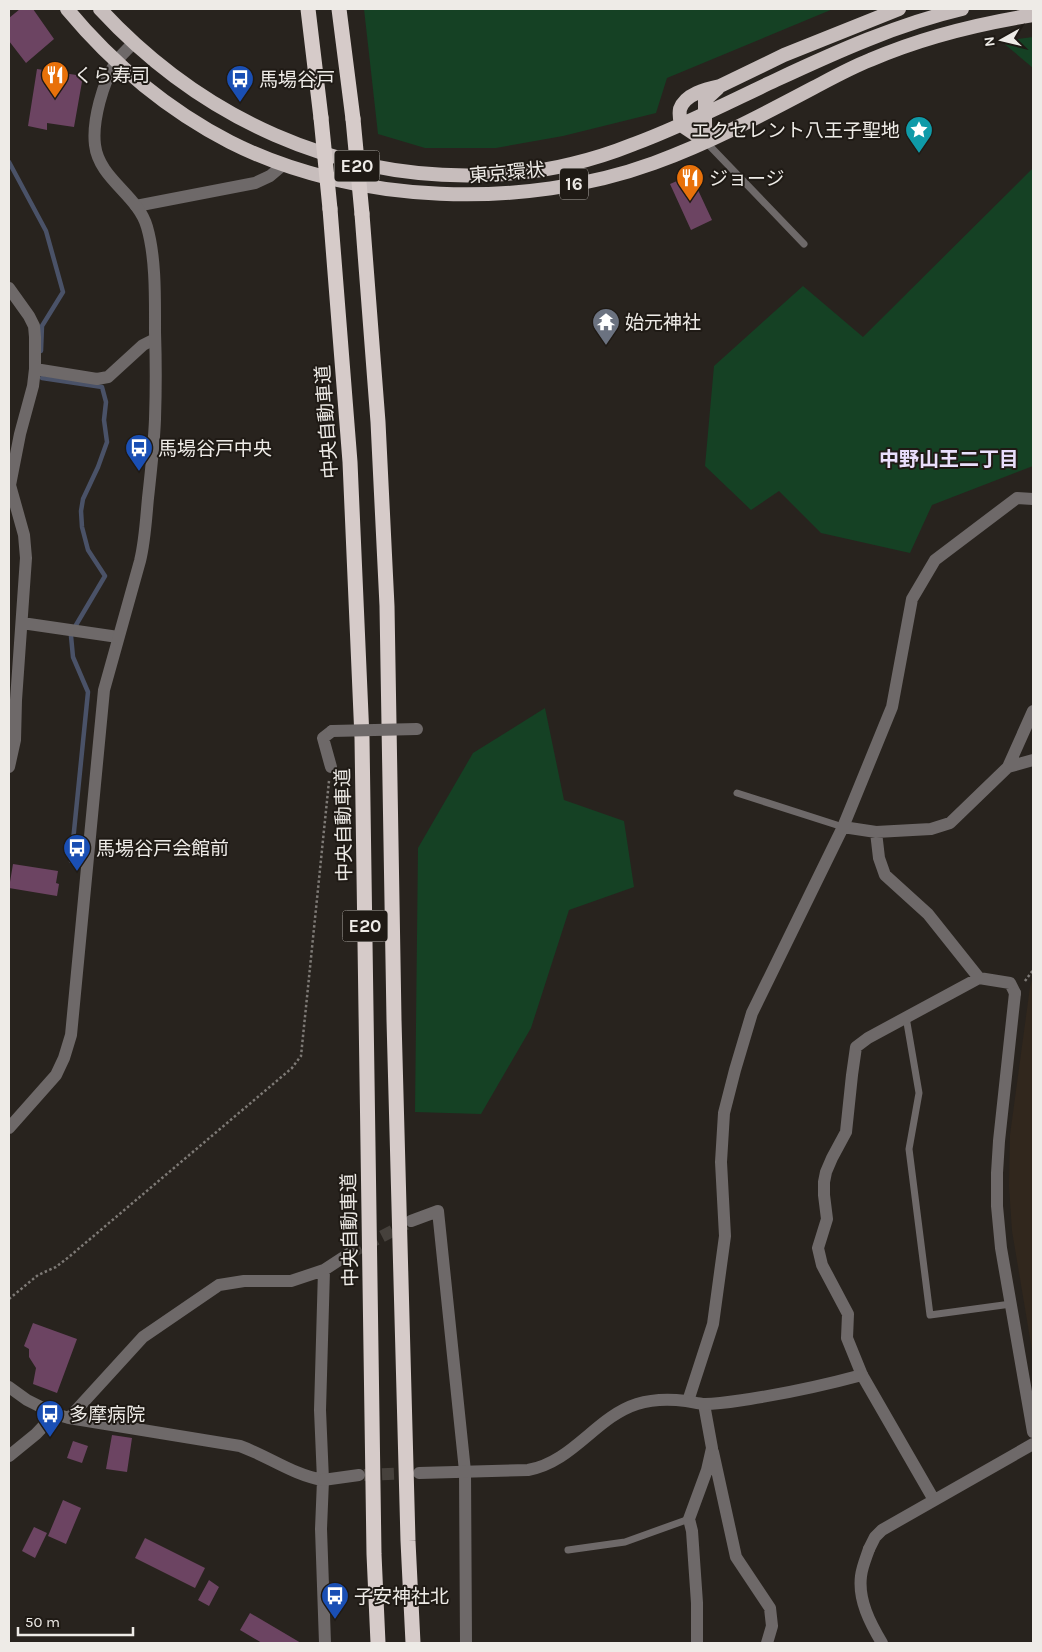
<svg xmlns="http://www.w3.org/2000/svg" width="1042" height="1652" font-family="Karla,'Noto Sans JP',sans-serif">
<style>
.built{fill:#31271d}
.green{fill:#154124}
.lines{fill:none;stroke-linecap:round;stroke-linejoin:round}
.stream{stroke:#4a5268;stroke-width:4.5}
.building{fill:#6c4462}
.minor-tunnel{stroke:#46413c;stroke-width:12;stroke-dasharray:12 6;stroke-linecap:butt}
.tertiary-tunnel{stroke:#46413c;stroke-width:12;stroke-dasharray:12 6;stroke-linecap:butt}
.path{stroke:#7e7a76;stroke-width:2.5;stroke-dasharray:2.5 2.5;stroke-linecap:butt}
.service{stroke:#6e6969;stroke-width:7}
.minor{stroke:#6e6969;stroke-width:12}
.tertiary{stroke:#6e6969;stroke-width:12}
.trunk{stroke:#c7bdbc;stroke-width:14}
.motorway{stroke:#d6cbc9;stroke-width:15}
.minor-bridge{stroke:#6e6969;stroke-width:12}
.motorway-bridge{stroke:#d6cbc9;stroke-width:15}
.labels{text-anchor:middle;stroke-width:4;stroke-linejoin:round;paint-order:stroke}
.shield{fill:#1f1a15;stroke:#b0aca8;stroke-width:1}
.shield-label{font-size:18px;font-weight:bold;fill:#eeebe7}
.poi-label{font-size:19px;fill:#eeebe7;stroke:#1f1a15;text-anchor:start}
.street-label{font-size:19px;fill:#eeebe7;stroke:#1f1a15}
.neighbourhood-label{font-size:20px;font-weight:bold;fill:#e9defb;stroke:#1f1a15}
</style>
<rect width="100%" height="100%" fill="#28231e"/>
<path class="built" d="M 1033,977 L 1033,1349 L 1032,1350 L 1012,1231 L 1009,1186 L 1010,1135 L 1030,987 Z"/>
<path class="green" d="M 364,9 L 833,9 L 667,78 L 656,113 L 563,136 L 496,148 L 425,148 L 378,134 Z
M 1033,37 L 1033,68 L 1001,41 Z
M 1033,168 L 1033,466 L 932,505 L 910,553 L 821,533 L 779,491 L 751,510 L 705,466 L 714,366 L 803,286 L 863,337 Z
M 545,708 L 564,800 L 624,821 L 634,887 L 569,910 L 531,1028 L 481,1114 L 415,1112 L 418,848 L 473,753 Z"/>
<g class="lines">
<path class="stream" d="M 9,162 L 46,231 L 63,292 L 42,326 L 41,351
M 42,378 L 102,387 L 106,402 L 104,420 L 107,442 L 98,467 L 83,499 L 81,511 L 82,527 L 88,550 L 105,576 L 76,625
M 71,636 L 73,657 L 88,692 L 71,861"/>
</g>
<path class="building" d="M 20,9 L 33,9 L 54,39 L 26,63 L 9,41 L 9,18 Z
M 37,69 L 83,76 L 74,127 L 47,123 L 47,130 L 28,126 Z
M 691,175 L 712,220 L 691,230 L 670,184 Z
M 13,864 L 58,871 L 56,883 L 59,884 L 57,896 L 9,888 Z
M 33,1323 L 77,1339 L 57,1393 L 33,1384 L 36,1368 L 29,1357 L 29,1349 L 24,1346 Z
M 112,1435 L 132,1438 L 127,1472 L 106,1469 Z
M 73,1441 L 88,1446 L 82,1463 L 67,1458 Z
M 63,1500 L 81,1508 L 66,1544 L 48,1536 Z
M 34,1527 L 47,1533 L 35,1558 L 22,1551 Z
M 145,1538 L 205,1568 L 195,1588 L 135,1558 Z
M 209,1580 L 219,1587 L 209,1606 L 198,1600 Z
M 250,1613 L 301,1643 L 262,1643 L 240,1630 Z"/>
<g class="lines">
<path class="minor-tunnel" d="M 350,1253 L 406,1224"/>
<path class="tertiary-tunnel" d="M 364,1475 L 414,1473"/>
<path class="path" d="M 1025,981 L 1033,970
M 9,1299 L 38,1275 L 56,1267 L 70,1256 L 292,1068 L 301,1056 L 329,781"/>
<path class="service" d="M 705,141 L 804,244
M 737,793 L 843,827
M 906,1017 L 919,1093 L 909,1149 L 930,1315 L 1011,1304
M 568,1550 L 625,1542 L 689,1519"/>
<path class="minor" d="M 136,206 L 255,183 L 270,176 L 283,165
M 9,288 L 29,316 L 34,326 L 35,337 L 35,369 L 33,386 L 20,434 L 10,485 L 24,535 L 26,558 L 16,700 L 15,740 L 9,767
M 35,369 L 97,379 L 108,377 L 143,345 L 155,339
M 22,623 L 118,637
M 331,767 L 323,738 L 332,731
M 1008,767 L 1033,711
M 843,827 L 876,832 L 931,829 L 950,823 L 1008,767 L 1033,760
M 876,832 L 879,858 L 885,875 L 928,914 L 979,978
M 411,1221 L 438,1211 L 465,1471 L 466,1643
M 324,1270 L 320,1410 L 323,1480 L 321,1529 L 325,1643
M 862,1375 L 847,1338 L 848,1314 L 822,1265 L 818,1248 L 827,1219 L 824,1195 L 824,1182 L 826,1172 L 832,1158 L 846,1132 L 852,1075 L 856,1047 L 868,1038 L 979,978 L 1010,983 L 1015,993
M 688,1401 L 713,1324 L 725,1236 L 721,1162 L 724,1113 L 735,1070 L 752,1013 L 843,827 L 892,707 L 912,599 L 935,560 L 1017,498 L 1033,499
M 69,1418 L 143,1337 L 219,1285 L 244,1281 L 291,1281 L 324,1270 L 350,1253
M 713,1452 L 736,1557 L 770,1608 L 772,1626 L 767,1643
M 9,1456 L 36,1434 L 55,1414 L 69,1418 L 240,1446 C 268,1456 293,1475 323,1480
M 869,1549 C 866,1558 862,1567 861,1576 C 858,1600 870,1623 882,1643
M 697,1643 L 697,1603 L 692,1531 L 689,1519 L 707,1470 L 712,1448 L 704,1404"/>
<path class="tertiary" d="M 1015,993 L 999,1141 L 997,1173 L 997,1206 L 1001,1248 L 1033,1432
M 9,1128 L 56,1075 L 64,1058 L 71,1035 L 104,690 L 140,561 C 145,541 146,519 148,498 C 151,471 154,445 155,419 C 156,390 156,361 155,332 C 155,299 156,258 147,227 C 138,195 99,179 95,145 C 92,121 103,82 116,62 C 121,55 128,49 134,42
M 9,1387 L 27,1400 L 55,1414
M 419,1473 L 528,1470 C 573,1462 596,1417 637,1404 C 653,1399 670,1399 686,1401 C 693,1402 699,1404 705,1404 C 720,1404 736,1401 750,1399 C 788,1393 825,1385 862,1375 L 934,1500
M 323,1480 L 359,1475
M 869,1549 L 875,1537 L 882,1530 L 1033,1444"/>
<path class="trunk" d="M 67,9 C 112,63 168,110 230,142 C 354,205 525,210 654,163 C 709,143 762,115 813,88 C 832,78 850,68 870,60 C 923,37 977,24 1033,15
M 100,9 C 201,118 337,181 487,175 C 515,174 544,171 571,164 C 593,159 614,152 634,144 C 683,126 729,102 776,80 C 836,52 898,24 962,9
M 705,141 L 681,125 C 680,120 679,114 680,109 C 685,94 706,89 720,86 L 784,55 L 899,9
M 705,141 L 705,100 L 718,88"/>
<path class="motorway" d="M 308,9 L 321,118
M 339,9 L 353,119
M 330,209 L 350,462 L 362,738 L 374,1554 L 378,1643
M 362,214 L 378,422 L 387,606 L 394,1020 L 408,1541 L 413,1643"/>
<path class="minor-bridge" d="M 332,731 L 417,729"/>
<path class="motorway-bridge" d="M 321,118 L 330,209
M 353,119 L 362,214"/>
</g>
<defs>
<symbol id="restaurant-pin" viewBox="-11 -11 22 30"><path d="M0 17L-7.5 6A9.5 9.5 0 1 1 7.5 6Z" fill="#e8710a" stroke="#1f1a15"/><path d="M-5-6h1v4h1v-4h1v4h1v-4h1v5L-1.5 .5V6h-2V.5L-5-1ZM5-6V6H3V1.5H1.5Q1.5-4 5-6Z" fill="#fff"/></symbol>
<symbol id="bus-pin" viewBox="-11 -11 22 30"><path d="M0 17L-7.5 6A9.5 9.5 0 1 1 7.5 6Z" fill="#1a4fb4" stroke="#1f1a15"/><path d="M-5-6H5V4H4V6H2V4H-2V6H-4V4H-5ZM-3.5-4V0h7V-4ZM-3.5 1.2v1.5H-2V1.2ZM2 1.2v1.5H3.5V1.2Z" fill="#fff"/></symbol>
<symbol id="sight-pin" viewBox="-11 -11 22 30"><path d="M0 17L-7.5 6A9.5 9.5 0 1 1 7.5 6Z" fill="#0f9aa8" stroke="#1f1a15"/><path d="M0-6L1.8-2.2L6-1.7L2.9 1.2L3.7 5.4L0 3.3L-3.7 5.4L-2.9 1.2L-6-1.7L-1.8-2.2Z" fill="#fff"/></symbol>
<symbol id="temple-pin" viewBox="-11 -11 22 30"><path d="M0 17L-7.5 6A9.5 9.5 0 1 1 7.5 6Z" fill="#6b7280" stroke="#1f1a15"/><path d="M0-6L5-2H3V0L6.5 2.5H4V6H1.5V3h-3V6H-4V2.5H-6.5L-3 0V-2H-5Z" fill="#fff"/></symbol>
</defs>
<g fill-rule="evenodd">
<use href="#restaurant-pin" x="39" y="59" width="32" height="43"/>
<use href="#bus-pin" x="224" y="63" width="32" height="43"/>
<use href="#sight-pin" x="903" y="114" width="32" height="43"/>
<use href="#restaurant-pin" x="674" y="162" width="32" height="43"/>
<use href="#temple-pin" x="590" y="306" width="32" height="43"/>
<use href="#bus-pin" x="123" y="432" width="32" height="43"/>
<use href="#bus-pin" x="61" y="832" width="32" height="43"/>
<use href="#bus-pin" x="34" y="1398" width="32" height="43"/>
<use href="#bus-pin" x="319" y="1580" width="32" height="43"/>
</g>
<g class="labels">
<g class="shield">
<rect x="334.5" y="150.5" width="45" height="31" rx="4"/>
<rect x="560" y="168.5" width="28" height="31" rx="4"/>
<rect x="342.5" y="910.5" width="45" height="31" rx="4"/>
</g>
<g class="shield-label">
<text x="357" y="172">E20</text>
<text x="574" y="190">16</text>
<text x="365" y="932">E20</text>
</g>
<g class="poi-label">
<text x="74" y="82">くら寿司</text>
<text x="259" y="86">馬場谷戸</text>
<text x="900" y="137" text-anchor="end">エクセレント八王子聖地</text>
<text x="709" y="185">ジョージ</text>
<text x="625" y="329">始元神社</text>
<text x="158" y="455">馬場谷戸中央</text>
<text x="96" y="855">馬場谷戸会館前</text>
<text x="69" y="1421">多摩病院</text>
<text x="354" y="1603">子安神社北</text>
</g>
<g class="street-label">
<text transform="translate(507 172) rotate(-5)" y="7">東京環状</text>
<text transform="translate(326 422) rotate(-94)" y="7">中央自動車道</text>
<text transform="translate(343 825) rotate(-91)" y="7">中央自動車道</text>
<text transform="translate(349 1230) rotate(-91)" y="7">中央自動車道</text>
</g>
<g class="neighbourhood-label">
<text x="949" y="466">中野山王二丁目</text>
</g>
</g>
<rect width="1042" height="1652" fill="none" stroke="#eeebe7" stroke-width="20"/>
<g transform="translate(1002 40) rotate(262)" stroke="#1f1a15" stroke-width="4" paint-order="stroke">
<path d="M0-4L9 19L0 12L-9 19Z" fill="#eeebe7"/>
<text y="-8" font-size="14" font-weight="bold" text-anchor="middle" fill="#eeebe7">N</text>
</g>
<path d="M18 1627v8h115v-8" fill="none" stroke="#eeebe7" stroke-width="2.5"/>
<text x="25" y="1627" font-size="15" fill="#eeebe7" stroke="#1f1a15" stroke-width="4" paint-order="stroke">50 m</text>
</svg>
